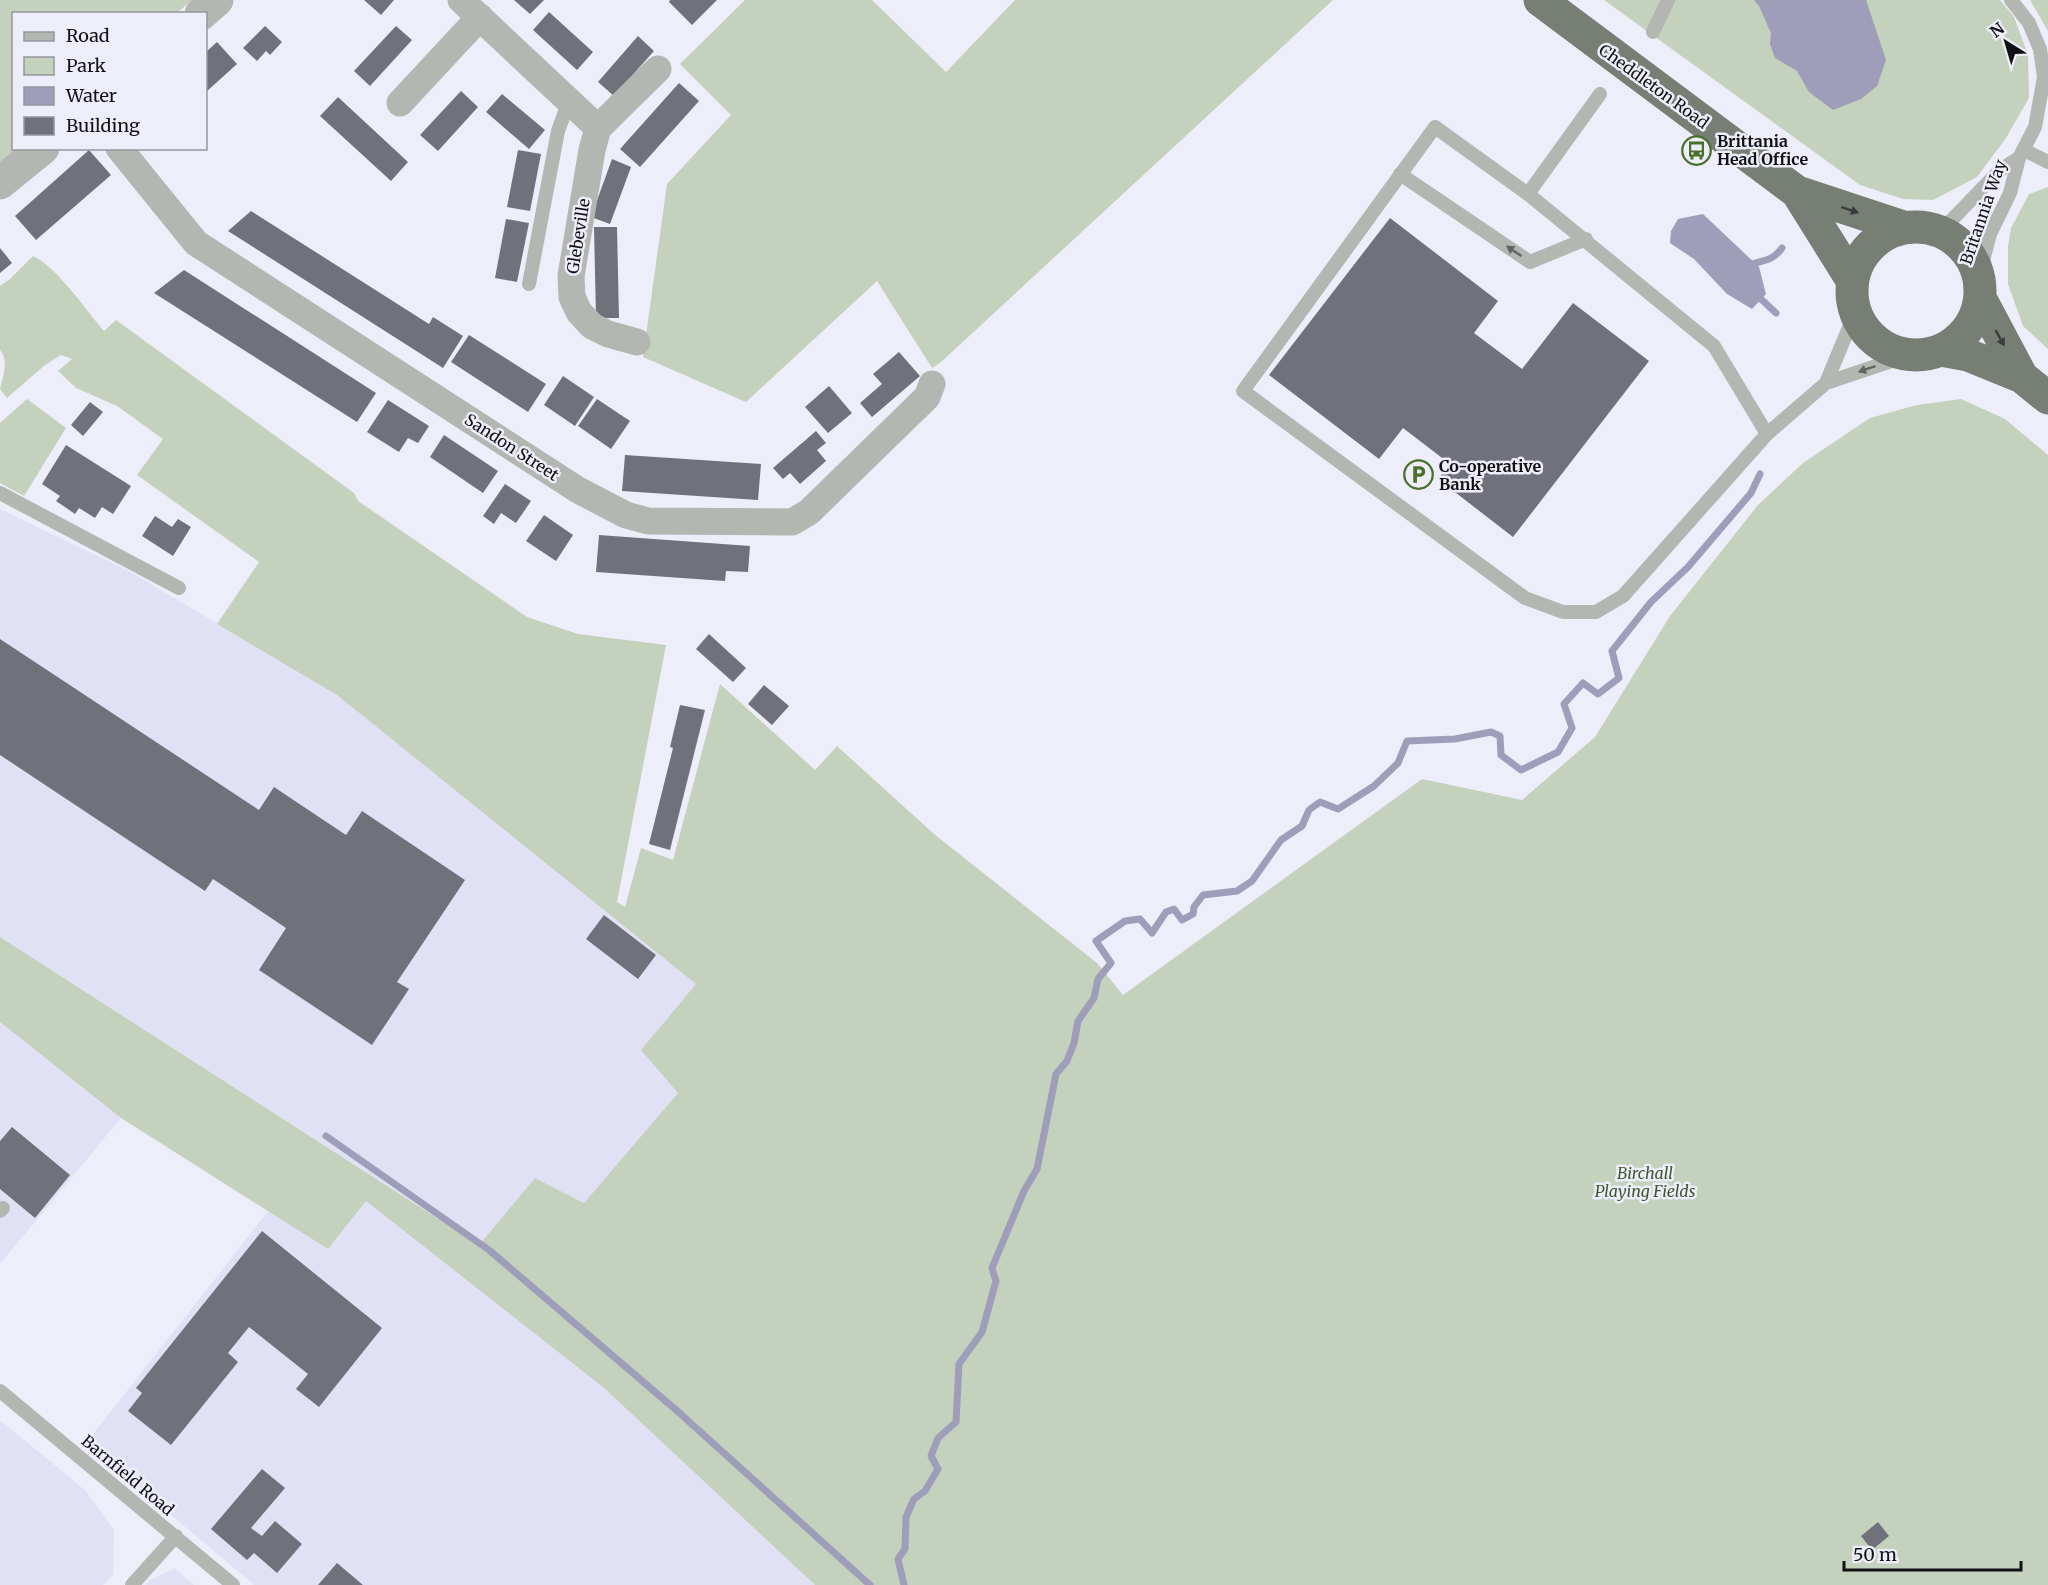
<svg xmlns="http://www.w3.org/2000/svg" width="2048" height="1585" font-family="Merriweather,serif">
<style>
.built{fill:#e1e1f6}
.green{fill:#c4d1bd}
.water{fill:#9e9eba}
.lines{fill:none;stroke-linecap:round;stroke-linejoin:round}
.stream{stroke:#9e9eba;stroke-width:7}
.building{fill:#71717c}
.service{stroke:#b3b6b1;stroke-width:14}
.minor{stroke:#b3b6b1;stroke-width:27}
.tertiary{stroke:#b3b6b1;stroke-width:33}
.trunk{stroke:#777e74;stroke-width:33}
.oneway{fill:#3a3d3b}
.oneway2{fill:#626463}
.labels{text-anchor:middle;stroke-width:5;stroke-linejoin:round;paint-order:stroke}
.street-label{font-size:16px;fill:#111115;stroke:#eeeefb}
.poi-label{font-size:16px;font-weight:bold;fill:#111115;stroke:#eeeefb;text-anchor:start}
.park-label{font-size:16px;font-style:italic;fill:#3f572e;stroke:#eeeefb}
</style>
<rect width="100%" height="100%" fill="#eeeefb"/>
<path class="built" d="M 0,509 L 129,571 L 337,695 L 697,983 L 656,1032 L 678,1093 L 584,1203 L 535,1178 L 480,1245 L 0,937 Z
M 0,1022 L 121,1118 L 0,1264 Z
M 366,1201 L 604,1388 L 815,1585 L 254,1585 L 86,1443 L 269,1210 L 328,1249 Z
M 0,1420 L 86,1491 L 114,1530 L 113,1575 L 103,1585 L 0,1585 Z
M 175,1568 L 194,1585 L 146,1585 L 150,1580 Z"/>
<path class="green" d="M 0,0 L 192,0 L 177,13 L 14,14 L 14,148 L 18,149 L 0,162 Z
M 745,0 L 872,0 L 946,72 L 1015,0 L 1333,0 L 941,362 L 932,368 L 877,281 L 746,402 L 643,357 L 667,184 L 731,115 L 680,64 Z
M 1604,0 L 2000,0 L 2014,17 L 2028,55 L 2029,98 L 2006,138 L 1977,177 L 1933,200 L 1903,199 L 1860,185 Z
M 2030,0 L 2048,0 L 2048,31 Z
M 2048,187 L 2048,349 L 2023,326 L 2008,284 L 2008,246 L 2011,228 L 2029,194 Z
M 33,256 C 58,268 85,309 104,331 L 116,320 L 354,493 L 358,501 L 527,617 L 578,634 L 666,645 L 617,902 L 625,907 L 641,848 L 673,860 L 720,684 L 815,770 L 837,746 L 934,834 L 1097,963 L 1123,995 L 1422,779 L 1522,800 L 1595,737 L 1670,616 L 1758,505 L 1803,463 L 1870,418 L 1917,405 L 1961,399 L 2005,419 L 2048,455 L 2048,1585 L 815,1585 L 604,1388 L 366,1201 L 328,1249 L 121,1118 L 0,1022 L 0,937 L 479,1245 L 535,1178 L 584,1203 L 678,1093 L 641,1050 L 696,984 L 337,695 L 217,624 L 259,562 L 137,475 L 163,439 L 117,406 L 76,388 L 58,371 L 72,359 L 61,355 L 45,365 L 7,398 L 0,389 C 3,377 9,360 0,350 L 0,286 L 10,279 Z
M 27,399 L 66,428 L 24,496 L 0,483 L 0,423 Z"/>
<path class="water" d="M 1754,0 L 1866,0 L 1886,60 L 1877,86 L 1861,99 L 1833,110 L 1809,92 L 1797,71 L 1775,58 L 1770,44 L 1771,33 L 1759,6 Z
M 1703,214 L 1759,267 L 1766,294 L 1752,309 L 1727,294 L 1694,259 L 1670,243 L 1671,231 L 1678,219 Z"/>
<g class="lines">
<path class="stream" d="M 1748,265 C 1762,261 1773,261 1782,248
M 1753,295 L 1761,299 L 1776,313
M 326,1136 L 489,1250 L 682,1415
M 685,1418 L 870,1585
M 904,1585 L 898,1559 L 905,1549 L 906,1517 L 914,1499 L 925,1491 L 938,1469 L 931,1456 L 938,1438 L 956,1422 L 959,1364 L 982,1332 L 996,1281 L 992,1268 L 1024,1191 L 1037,1169 L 1056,1074 L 1067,1061 L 1074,1043 L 1078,1021 L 1094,998 L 1098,979 L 1111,963 L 1096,941 L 1125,921 L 1140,919 L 1152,933 L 1166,912 L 1174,909 L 1182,920 L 1193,914 L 1194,907 L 1203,895 L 1237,891 L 1252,881 L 1281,840 L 1302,826 L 1309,810 L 1320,802 L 1338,809 L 1374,786 L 1398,763 L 1407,741 L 1455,739 L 1491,732 L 1500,736 L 1501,755 L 1521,770 L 1558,752 L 1572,728 L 1564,704 L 1583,683 L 1598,694 L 1619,678 L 1612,651 L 1651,602 L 1688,567 L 1751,493 L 1760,474"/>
</g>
<path class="building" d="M 364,0 L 394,0 L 381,15 Z
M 514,0 L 544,0 L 530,14 Z
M 670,0 L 717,0 L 692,25 L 669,2 Z
M 549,12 L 593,52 L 577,70 L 533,30 Z
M 265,26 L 282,42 L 270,55 L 266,51 L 257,61 L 243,48 Z
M 396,26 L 412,40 L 370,86 L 354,71 Z
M 638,36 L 654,51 L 614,96 L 598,82 Z
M 217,42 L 237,64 L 206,92 L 206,52 Z
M 679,83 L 699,101 L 640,167 L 620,149 Z
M 461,91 L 478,107 L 438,151 L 420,135 Z
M 502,94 L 545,130 L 529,149 L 486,112 Z
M 338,97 L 408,162 L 391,181 L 320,116 Z
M 89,150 L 111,175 L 36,240 L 15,216 Z
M 518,150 L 541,154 L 530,211 L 507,207 Z
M 612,159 L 631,167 L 610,224 L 591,217 Z
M 251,211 L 429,324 L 433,317 L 463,336 L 443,368 L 228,231 Z
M 1390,218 L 1498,301 L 1474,333 L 1522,369 L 1573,303 L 1649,361 L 1513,537 L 1438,479 L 1450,464 L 1403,428 L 1379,459 L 1269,375 Z
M 506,219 L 529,223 L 517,282 L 495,278 Z
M 594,227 L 617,227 L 619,318 L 596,318 Z
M 0,248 L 12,263 L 0,273 Z
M 184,270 L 376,393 L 357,422 L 154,293 Z
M 469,335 L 546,384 L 528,412 L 451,362 Z
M 899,352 L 920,376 L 872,417 L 860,403 L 882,384 L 873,374 Z
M 563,376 L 594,397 L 575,426 L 544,405 Z
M 829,386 L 852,413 L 828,433 L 805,407 Z
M 597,399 L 630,421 L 611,449 L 578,426 Z
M 388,400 L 429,426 L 418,443 L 408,438 L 399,452 L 367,432 Z
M 90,402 L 103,412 L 83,436 L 71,425 Z
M 816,431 L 826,443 L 817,450 L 826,461 L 800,484 L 790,473 L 783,479 L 773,468 Z
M 444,435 L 498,471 L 483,493 L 430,457 Z
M 66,445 L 131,486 L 113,514 L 102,507 L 95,518 L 79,508 L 75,514 L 56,501 L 60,496 L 42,484 Z
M 625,455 L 761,464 L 758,500 L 622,491 Z
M 505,484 L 531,501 L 516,523 L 501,513 L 494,524 L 483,516 Z
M 544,515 L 573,535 L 556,561 L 526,541 Z
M 155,516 L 172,527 L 178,519 L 191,527 L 173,556 L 142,536 Z
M 599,535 L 750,546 L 748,572 L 726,571 L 725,581 L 596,572 Z
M 709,634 L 746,668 L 733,682 L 696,649 Z
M 0,639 L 259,810 L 274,787 L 346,835 L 362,811 L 465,880 L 397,982 L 409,989 L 372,1045 L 259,970 L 286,928 L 213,879 L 205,891 L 0,755 Z
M 764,685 L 789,706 L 772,725 L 748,704 Z
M 680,705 L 705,710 L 670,850 L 649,844 L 673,748 L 670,747 Z
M 604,915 L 656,955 L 638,979 L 586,939 Z
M 12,1127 L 70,1175 L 35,1218 L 0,1189 L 0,1141 Z
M 262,1231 L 382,1328 L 319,1407 L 296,1389 L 308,1374 L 249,1327 L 228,1353 L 238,1362 L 171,1445 L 128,1411 L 142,1393 L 136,1388 Z
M 262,1469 L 285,1488 L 251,1528 L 262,1536 L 275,1521 L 302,1544 L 277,1573 L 254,1553 L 247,1560 L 211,1529 Z
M 1878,1522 L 1889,1536 L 1872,1550 L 1861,1536 Z
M 337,1563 L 363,1585 L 318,1585 Z"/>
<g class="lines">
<path class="service" d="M 1653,32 L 1668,0
M 2024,150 L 2048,162
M 1400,174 L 1530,262 L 1586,239
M 1528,194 L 1600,94
M 1941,231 L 2000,170 L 2019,158
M 1979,276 L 1990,234 L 2010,193 L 2019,158 L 2035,127 L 2044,77 L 2040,49 L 2029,23 L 2011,0
M 529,284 L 558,131 L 569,101
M 1826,383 L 1855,313
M 1767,434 L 1623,596 L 1596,612 L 1563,612 L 1525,598 L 1243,391 L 1435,127 L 1528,194 L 1714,346 L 1767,434 L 1826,383 L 1909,355
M 0,493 L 179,588
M 0,1211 L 3,1208
M 0,1391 L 233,1585
M 132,1585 L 176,1536"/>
<path class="minor" d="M 461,0 L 598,128
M 400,103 L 480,17
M 119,148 L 196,243 L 578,490 L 626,515 L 648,521 L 792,522 L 809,512 L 927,397 L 932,384
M 637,342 L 608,334 L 592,326 L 579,312 L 572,297 L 571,276 L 592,150 L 598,128 L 658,69"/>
<path class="tertiary" d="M 201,14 L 217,0
M 0,183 L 43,148"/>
<path class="trunk" d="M 1540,0 L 1797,192 L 1903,227
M 1797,192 L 1852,280
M1852 291a64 64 0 1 1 128 0a64 64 0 1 1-128 0Z
M 1980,298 L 2022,377
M 1941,350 L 1968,355 L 2022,377 L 2048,398"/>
</g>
<defs><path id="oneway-solid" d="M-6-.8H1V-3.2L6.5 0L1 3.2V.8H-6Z" transform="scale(1.5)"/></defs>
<g class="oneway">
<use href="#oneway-solid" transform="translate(1850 210) rotate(18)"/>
<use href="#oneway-solid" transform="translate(2000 338) rotate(61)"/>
</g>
<g class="oneway2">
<use href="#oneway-solid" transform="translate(1514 251) rotate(-146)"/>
<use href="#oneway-solid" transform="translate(1867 369) rotate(161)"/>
</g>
<defs>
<symbol id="bus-ring" viewBox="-11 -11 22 22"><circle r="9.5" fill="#eeeefb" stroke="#4a702a" stroke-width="1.5"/><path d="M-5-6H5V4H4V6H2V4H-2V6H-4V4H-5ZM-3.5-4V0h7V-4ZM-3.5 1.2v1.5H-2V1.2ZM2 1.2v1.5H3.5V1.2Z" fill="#4a702a"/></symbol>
<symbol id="parking-ring" viewBox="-11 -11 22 22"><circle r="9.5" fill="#eeeefb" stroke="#4a702a" stroke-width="1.5"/><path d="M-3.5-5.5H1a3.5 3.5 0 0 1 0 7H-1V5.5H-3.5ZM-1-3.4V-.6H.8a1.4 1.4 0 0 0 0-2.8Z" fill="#4a702a"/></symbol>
</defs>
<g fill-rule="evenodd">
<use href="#bus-ring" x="1680" y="134" width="33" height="33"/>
<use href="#parking-ring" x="1402" y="458" width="33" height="33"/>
</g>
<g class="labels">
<g class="street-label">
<text transform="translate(1654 86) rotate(36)" y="6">Cheddleton Road</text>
<text transform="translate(1983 212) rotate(-71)" y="6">Britannia Way</text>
<text transform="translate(578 236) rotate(-81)" y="6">Glebeville</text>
<text transform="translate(512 447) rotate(33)" y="6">Sandon Street</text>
<text transform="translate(128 1475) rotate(40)" y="6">Barnfield Road</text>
</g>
<g class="poi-label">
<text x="1717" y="147">Brittania<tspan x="1717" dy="18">Head Office</tspan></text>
<text x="1439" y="472">Co-operative<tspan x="1439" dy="18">Bank</tspan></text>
</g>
<g class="park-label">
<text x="1645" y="1179">Birchall<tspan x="1645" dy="18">Playing Fields</tspan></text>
</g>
</g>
<rect x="12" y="12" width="195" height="138" fill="#eeeefb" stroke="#96969f" stroke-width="1.5"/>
<rect x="24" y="32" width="30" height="9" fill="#b3b6b1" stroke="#96969f" stroke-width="1.5"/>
<text x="66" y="42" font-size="18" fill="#111115">Road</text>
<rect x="24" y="57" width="30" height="18" fill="#c4d1bd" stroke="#96969f" stroke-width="1.5"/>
<text x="66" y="72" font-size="18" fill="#111115">Park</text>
<rect x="24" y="87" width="30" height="18" fill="#9e9eba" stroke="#96969f" stroke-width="1.5"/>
<text x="66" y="102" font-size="18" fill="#111115">Water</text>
<rect x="24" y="117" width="30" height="18" fill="#71717c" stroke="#96969f" stroke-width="1.5"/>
<text x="66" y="132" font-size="18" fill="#111115">Building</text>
<g transform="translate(2006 42) rotate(323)" stroke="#eeeefb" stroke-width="4.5" paint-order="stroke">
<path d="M0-4.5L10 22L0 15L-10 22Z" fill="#111115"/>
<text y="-9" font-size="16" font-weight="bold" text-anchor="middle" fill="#111115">N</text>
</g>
<path d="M1844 1561v9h177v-9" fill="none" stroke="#111115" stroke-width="3"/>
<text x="1853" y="1561" font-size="18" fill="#111115" stroke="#eeeefb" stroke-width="4.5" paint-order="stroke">50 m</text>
</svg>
